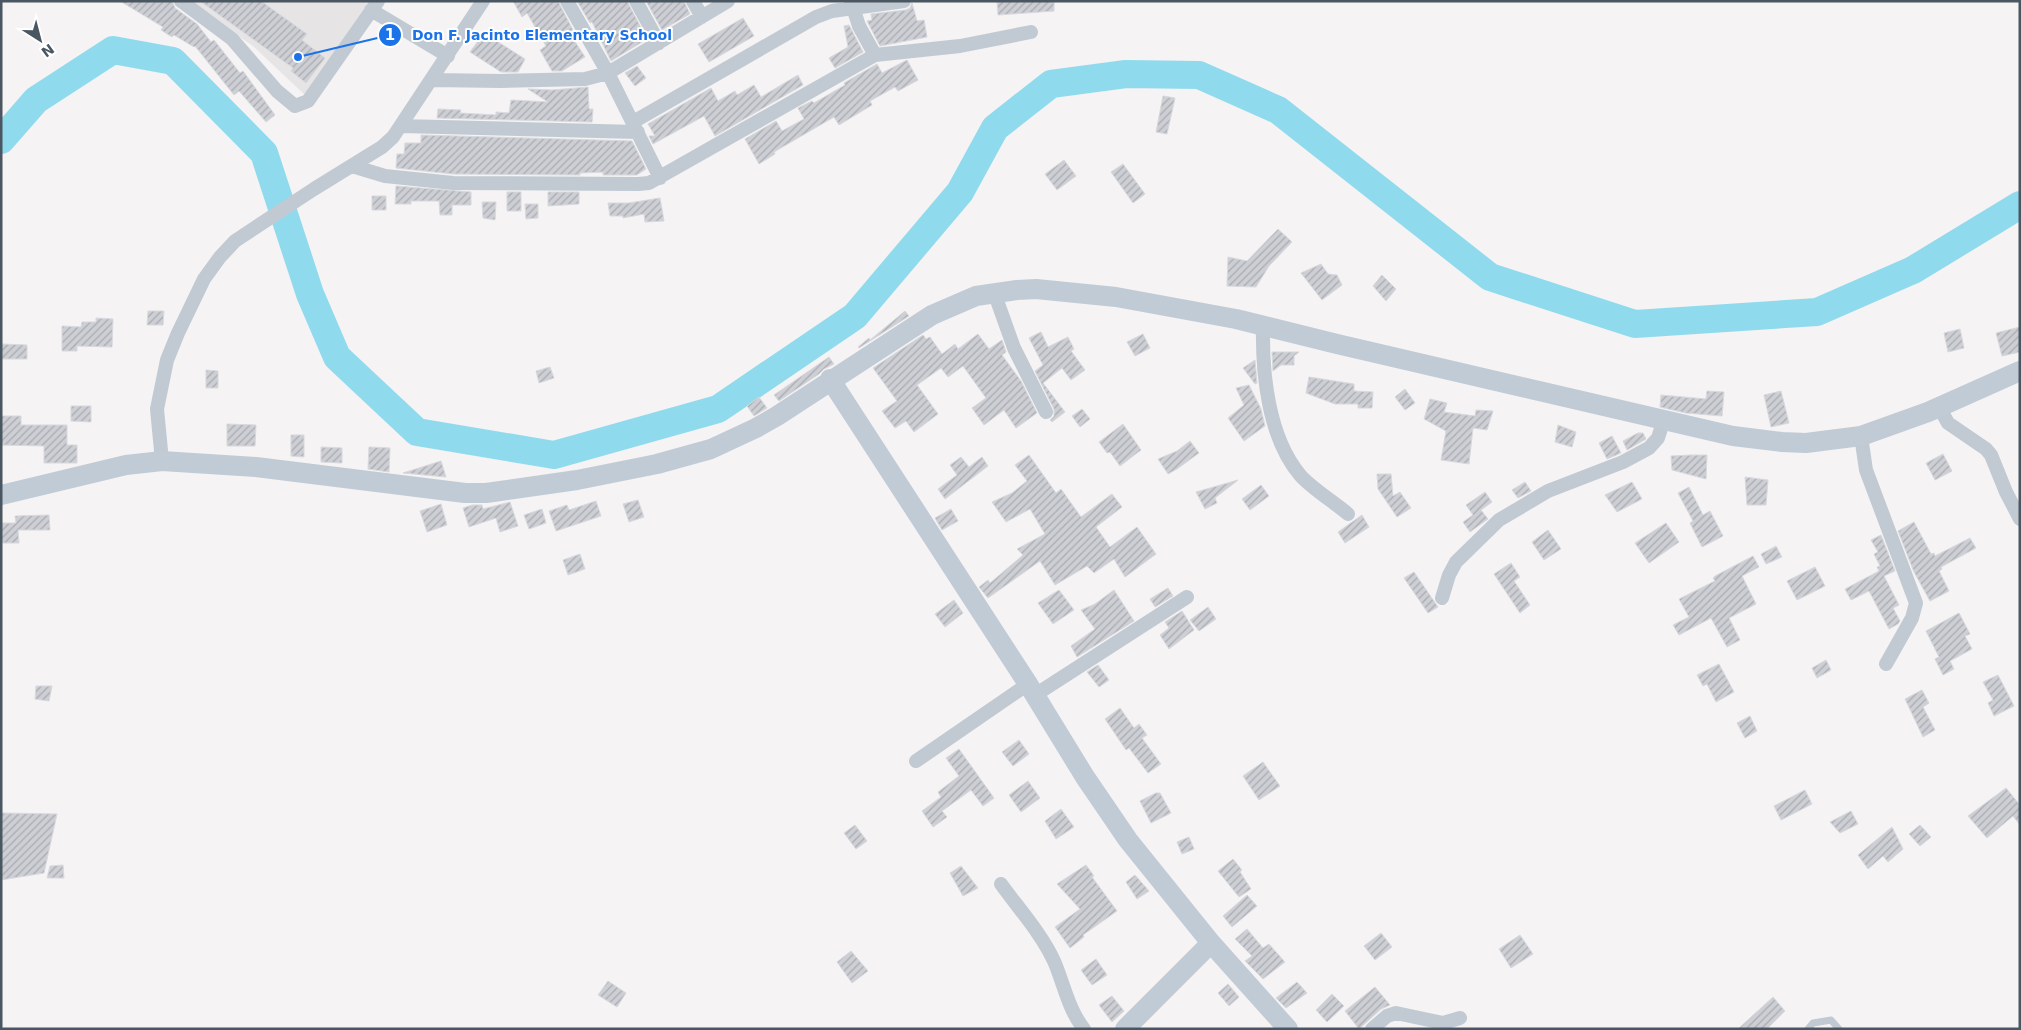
<svg xmlns="http://www.w3.org/2000/svg" width="2021" height="1030" font-family="'DejaVu Sans',sans-serif">
<style>
.education{fill:#e6e4e5}
.lines{fill:none;stroke-linecap:round;stroke-linejoin:round}
.river{stroke:#90daee;stroke-width:28}
.building{fill:url(#building-hatch);stroke:#d7d9de}
.lane{stroke:#c1cad2;stroke-width:7}
.street{stroke:#c1cad2;stroke-width:14}
.secondary{stroke:#c1cbd6;stroke-width:20}
.leader{fill:none;stroke:#1a73e8;stroke-width:2}
.callout-dot{fill:#1a73e8;stroke:#fff;stroke-width:2}
.mark-label{font-size:15px;text-anchor:middle;font-weight:bold;fill:#fff}
.callout-label{font-size:14px;text-anchor:middle;font-weight:bold;fill:#1a73e8;stroke:#fff;stroke-width:4;stroke-linejoin:round;paint-order:stroke}
</style>
<defs>
<pattern id="building-hatch" width="6" height="6" patternUnits="userSpaceOnUse" patternTransform="scale(1.25)"><rect width="6" height="6" fill="#cdcfd5"/><path d="M-1 1l2-2M0 6l6-6M5 7l2-2" fill="none" stroke="#a8abb0"/></pattern>
</defs>
<rect width="100%" height="100%" fill="#f5f3f3"/>
<path class="education" d="M 187,1 L 369,1 L 305,95 L 253,46 Z"/>
<g class="lines">
<path class="river" d="M 1,140 L 36,100 L 113,50 L 173,61 L 264,153 L 310,294 L 337,357 L 417,432 L 554,455 L 718,409 L 855,316 L 960,192 L 995,128 L 1051,84 L 1126,74 L 1199,75 L 1278,110 L 1490,277 L 1635,324 L 1817,312 L 1913,270 L 2020,205"/>
</g>
<path class="building" d="M 120,1 L 172,1 L 175,8 L 197,24 L 211,42 L 214,40 L 240,73 L 243,71 L 275,115 L 266,122 L 239,91 L 234,95 L 195,46 L 194,47 L 174,35 L 172,37 L 161,30 L 163,27 Z
M 200,1 L 261,1 L 307,34 L 302,40 L 325,58 L 306,83 L 291,71 L 293,68 Z
M 513,1 L 558,1 L 574,32 L 570,34 L 585,57 L 562,71 L 552,71 L 540,50 L 546,46 L 527,13 L 522,17 Z
M 577,1 L 627,1 L 647,39 L 611,61 L 592,22 L 590,23 Z
M 646,1 L 684,1 L 690,14 L 662,30 Z
M 997,1 L 1054,1 L 1054,11 L 998,15 Z
M 912,3 L 917,21 L 924,20 L 927,37 L 880,46 L 867,21 L 872,20 L 871,14 L 906,10 L 910,8 Z
M 743,18 L 754,36 L 709,62 L 698,44 Z
M 849,25 L 863,52 L 835,68 L 829,58 L 848,47 L 844,26 Z
M 484,33 L 525,59 L 518,72 L 501,72 L 470,52 Z
M 907,60 L 918,80 L 898,91 L 895,87 L 870,101 L 872,105 L 839,125 L 834,117 L 774,152 L 775,154 L 759,164 L 745,139 L 776,121 L 782,131 L 804,119 L 798,108 L 812,101 L 814,103 L 845,85 L 844,83 L 877,64 L 882,73 Z
M 637,66 L 646,78 L 635,86 L 625,73 Z
M 798,75 L 803,85 L 715,136 L 704,116 L 653,144 L 649,136 L 655,136 L 648,124 L 711,88 L 718,101 L 735,91 L 737,95 L 754,85 L 761,97 Z
M 588,87 L 589,109 L 593,109 L 592,122 L 437,118 L 438,109 L 461,110 L 460,113 L 496,115 L 496,112 L 509,113 L 511,100 L 548,102 L 528,89 L 552,90 Z
M 1163,96 L 1175,98 L 1167,134 L 1156,132 Z
M 421,135 L 632,141 L 646,169 L 637,175 L 603,175 L 603,172 L 580,173 L 580,175 L 453,174 L 396,168 L 397,154 L 404,154 L 405,143 L 421,143 Z
M 1064,160 L 1076,176 L 1057,190 L 1045,174 Z
M 1123,164 L 1145,194 L 1133,203 L 1111,172 Z
M 396,186 L 471,192 L 471,205 L 452,205 L 452,215 L 440,215 L 439,201 L 411,201 L 411,204 L 395,204 Z
M 507,192 L 521,192 L 521,211 L 507,211 Z
M 548,192 L 579,192 L 579,204 L 548,206 Z
M 372,196 L 386,196 L 386,210 L 372,210 Z
M 660,198 L 664,221 L 645,222 L 644,214 L 623,218 L 623,216 L 610,216 L 608,203 L 629,203 Z
M 482,202 L 496,202 L 495,220 L 483,218 Z
M 525,204 L 538,204 L 538,218 L 526,219 Z
M 1278,229 L 1292,242 L 1269,266 L 1256,287 L 1227,286 L 1228,257 L 1247,261 Z
M 1321,264 L 1328,274 L 1337,275 L 1342,285 L 1322,300 L 1301,273 Z
M 1382,275 L 1396,289 L 1386,301 L 1373,286 Z
M 148,311 L 164,311 L 163,325 L 147,325 Z
M 905,311 L 909,316 L 859,348 L 858,347 L 869,338 L 870,340 Z
M 96,318 L 113,319 L 112,347 L 77,346 L 77,351 L 62,351 L 62,326 L 81,327 L 82,322 L 96,322 Z
M 2020,327 L 2020,352 L 2002,356 L 1996,333 Z
M 1960,329 L 1964,348 L 1948,352 L 1944,333 Z
M 1041,332 L 1048,347 L 1068,337 L 1074,349 L 1071,351 L 1085,370 L 1071,380 L 1062,368 L 1043,383 L 1065,412 L 1052,422 L 1050,420 L 1054,416 L 1054,409 L 1035,371 L 1043,365 L 1029,338 Z
M 978,334 L 989,349 L 1002,340 L 1006,352 L 1002,355 L 1021,381 L 1037,413 L 1016,428 L 1004,410 L 984,425 L 972,408 L 986,398 L 963,366 L 948,377 L 941,368 L 917,385 L 938,414 L 914,432 L 906,421 L 895,428 L 882,411 L 897,401 L 873,368 L 923,335 L 926,339 L 930,337 L 942,354 L 955,344 L 958,349 Z
M 1143,334 L 1150,348 L 1135,356 L 1127,342 Z
M 1,344 L 27,345 L 27,359 L 1,359 Z
M 1272,352 L 1299,352 L 1294,356 L 1294,365 L 1281,365 L 1273,371 Z
M 829,357 L 834,364 L 824,369 L 819,374 L 779,401 L 774,395 Z
M 1255,360 L 1257,383 L 1255,384 L 1243,368 Z
M 550,367 L 554,378 L 539,383 L 536,371 Z
M 206,370 L 218,371 L 218,388 L 206,388 Z
M 1309,377 L 1354,384 L 1354,391 L 1373,392 L 1372,408 L 1358,408 L 1358,404 L 1335,404 L 1306,393 Z
M 1249,385 L 1261,409 L 1265,426 L 1244,441 L 1228,418 L 1244,405 L 1236,388 Z
M 1405,389 L 1415,403 L 1405,410 L 1395,397 Z
M 1707,391 L 1724,392 L 1722,416 L 1686,413 L 1660,407 L 1661,395 L 1706,399 Z
M 1781,391 L 1789,423 L 1771,427 L 1764,395 Z
M 759,397 L 767,408 L 754,416 L 747,406 Z
M 1430,399 L 1447,403 L 1444,412 L 1475,416 L 1476,410 L 1493,411 L 1487,430 L 1473,428 L 1469,464 L 1441,460 L 1446,431 L 1424,419 Z
M 71,406 L 91,406 L 91,422 L 71,421 Z
M 1082,409 L 1090,419 L 1080,427 L 1072,416 Z
M 1,416 L 21,416 L 21,425 L 67,425 L 67,445 L 77,445 L 77,463 L 44,463 L 44,446 L 1,445 Z
M 227,424 L 256,425 L 255,446 L 227,446 Z
M 1123,424 L 1141,450 L 1120,466 L 1110,452 L 1107,453 L 1099,442 Z
M 1558,425 L 1576,432 L 1572,447 L 1555,442 Z
M 1638,433 L 1643,433 L 1646,439 L 1627,450 L 1623,441 Z
M 291,435 L 304,435 L 304,457 L 291,456 Z
M 1612,436 L 1621,453 L 1607,459 L 1599,443 Z
M 1190,441 L 1199,453 L 1177,469 L 1168,474 L 1158,459 L 1177,451 Z
M 321,447 L 342,448 L 342,463 L 321,462 Z
M 369,447 L 390,448 L 389,472 L 368,469 Z
M 1943,454 L 1952,471 L 1935,480 L 1926,463 Z
M 1029,455 L 1056,493 L 1061,489 L 1081,517 L 1112,494 L 1122,507 L 1096,527 L 1110,547 L 1137,527 L 1156,554 L 1125,577 L 1114,559 L 1094,573 L 1087,566 L 1055,585 L 1040,561 L 988,598 L 979,587 L 988,580 L 990,583 L 1023,555 L 1017,549 L 1045,534 L 1030,509 L 1006,522 L 992,502 L 1012,493 L 1027,481 L 1015,465 Z
M 1691,455 L 1707,455 L 1706,479 L 1672,470 L 1671,456 Z
M 961,457 L 969,467 L 982,457 L 988,466 L 945,499 L 938,489 L 957,475 L 950,465 Z
M 441,461 L 446,477 L 403,473 Z
M 1377,474 L 1391,474 L 1393,496 L 1400,492 L 1411,508 L 1397,517 L 1378,489 Z
M 1745,477 L 1768,480 L 1766,505 L 1747,505 Z
M 1238,480 L 1215,498 L 1217,503 L 1205,509 L 1196,492 Z
M 1525,482 L 1531,491 L 1518,498 L 1512,490 Z
M 1632,482 L 1642,499 L 1617,512 L 1605,495 Z
M 1261,485 L 1269,496 L 1250,510 L 1242,499 Z
M 1689,487 L 1703,515 L 1710,511 L 1723,536 L 1702,547 L 1690,523 L 1693,521 L 1678,493 Z
M 1485,492 L 1492,502 L 1481,510 L 1488,519 L 1470,532 L 1463,522 L 1473,515 L 1466,505 Z
M 638,500 L 644,517 L 629,522 L 623,504 Z
M 596,501 L 601,516 L 556,531 L 549,511 L 567,505 L 569,510 Z
M 510,502 L 518,526 L 500,532 L 496,518 L 469,527 L 463,508 L 472,505 L 482,505 L 483,509 Z
M 441,504 L 447,525 L 427,532 L 420,511 Z
M 542,509 L 546,523 L 529,529 L 524,515 Z
M 951,509 L 958,521 L 942,530 L 935,518 Z
M 49,515 L 50,530 L 18,530 L 19,543 L 1,543 L 1,523 L 16,523 L 15,516 Z
M 1362,515 L 1369,527 L 1345,543 L 1338,532 Z
M 1914,522 L 1931,554 L 1934,553 L 1935,556 L 1970,538 L 1976,548 L 1941,567 L 1942,569 L 1939,571 L 1949,591 L 1930,601 L 1914,572 L 1898,531 Z
M 1666,523 L 1679,542 L 1649,563 L 1635,543 Z
M 1548,530 L 1561,549 L 1544,560 L 1532,542 Z
M 1881,535 L 1895,571 L 1884,576 L 1899,605 L 1893,608 L 1900,621 L 1898,624 L 1889,629 L 1869,591 L 1851,600 L 1845,589 L 1879,571 L 1877,567 L 1880,566 L 1874,554 L 1878,552 L 1871,540 Z
M 1776,546 L 1782,557 L 1766,564 L 1761,554 Z
M 580,554 L 585,569 L 568,575 L 563,560 Z
M 1753,556 L 1759,567 L 1742,576 L 1756,604 L 1729,618 L 1740,640 L 1727,647 L 1711,618 L 1679,635 L 1673,625 L 1689,617 L 1679,599 L 1715,581 L 1713,578 L 1715,576 Z
M 1511,563 L 1520,577 L 1514,581 L 1530,605 L 1520,613 L 1494,574 Z
M 1815,567 L 1825,586 L 1797,600 L 1787,581 Z
M 1414,572 L 1438,607 L 1428,613 L 1404,578 Z
M 1168,588 L 1173,596 L 1155,607 L 1150,599 Z
M 1059,590 L 1074,610 L 1053,624 L 1038,603 Z
M 1114,590 L 1134,621 L 1077,657 L 1071,646 L 1095,629 L 1081,610 L 1095,604 Z
M 954,600 L 963,613 L 945,627 L 935,614 Z
M 1208,607 L 1216,619 L 1199,631 L 1190,620 Z
M 1182,611 L 1194,630 L 1169,649 L 1160,635 L 1169,628 L 1165,622 Z
M 1959,613 L 1970,634 L 1965,636 L 1972,649 L 1950,661 L 1954,669 L 1943,675 L 1935,659 L 1939,657 L 1926,631 Z
M 1826,660 L 1831,670 L 1817,678 L 1812,668 Z
M 1719,664 L 1734,692 L 1716,702 L 1707,684 L 1703,686 L 1697,675 Z
M 1098,665 L 1109,680 L 1099,687 L 1087,672 Z
M 1998,675 L 2014,706 L 1994,716 L 1988,703 L 1993,700 L 1983,682 Z
M 36,686 L 52,686 L 49,701 L 35,699 Z
M 1922,690 L 1929,703 L 1923,707 L 1935,730 L 1923,737 L 1905,699 Z
M 1120,708 L 1134,728 L 1139,724 L 1147,735 L 1142,738 L 1161,764 L 1148,773 L 1129,748 L 1126,750 L 1105,719 Z
M 1750,716 L 1757,731 L 1745,738 L 1737,723 Z
M 1019,740 L 1029,754 L 1013,766 L 1002,752 Z
M 959,749 L 994,798 L 983,806 L 971,790 L 942,811 L 947,817 L 933,827 L 922,811 L 941,797 L 938,792 L 959,776 L 946,758 Z
M 1263,762 L 1280,786 L 1259,800 L 1243,776 Z
M 1028,781 L 1040,798 L 1021,812 L 1009,795 Z
M 2006,788 L 2020,805 L 2020,825 L 2013,816 L 1987,838 L 1968,816 Z
M 1805,790 L 1812,804 L 1781,820 L 1774,806 Z
M 1156,793 L 1160,793 L 1171,813 L 1151,823 L 1140,801 Z
M 1061,809 L 1074,827 L 1056,839 L 1045,821 Z
M 1851,811 L 1858,824 L 1840,833 L 1830,822 Z
M 1,813 L 57,814 L 44,873 L 1,880 Z
M 855,825 L 867,841 L 856,849 L 844,833 Z
M 1920,825 L 1931,837 L 1920,846 L 1909,834 Z
M 1892,827 L 1903,849 L 1888,862 L 1883,856 L 1868,869 L 1858,855 Z
M 1189,837 L 1194,849 L 1182,854 L 1177,842 Z
M 1233,859 L 1242,870 L 1240,872 L 1251,889 L 1239,897 L 1218,871 Z
M 63,865 L 64,878 L 47,878 L 50,866 Z
M 1086,865 L 1094,876 L 1092,877 L 1117,911 L 1083,935 L 1084,937 L 1070,948 L 1055,927 L 1080,909 L 1057,884 Z
M 961,866 L 978,888 L 963,896 L 950,873 Z
M 1135,875 L 1149,891 L 1137,899 L 1126,882 Z
M 1247,895 L 1257,906 L 1232,927 L 1223,916 Z
M 1247,929 L 1263,948 L 1269,944 L 1285,962 L 1263,979 L 1245,961 L 1252,956 L 1235,939 Z
M 1381,933 L 1392,947 L 1375,960 L 1364,946 Z
M 1520,935 L 1533,954 L 1511,968 L 1499,949 Z
M 851,951 L 868,971 L 852,983 L 837,962 Z
M 1096,959 L 1107,975 L 1092,985 L 1081,970 Z
M 608,981 L 626,993 L 617,1007 L 598,995 Z
M 1297,982 L 1307,993 L 1286,1008 L 1276,998 Z
M 1228,984 L 1239,997 L 1229,1006 L 1218,993 Z
M 1375,987 L 1390,1005 L 1381,1009 L 1359,1029 L 1345,1011 Z
M 1332,994 L 1344,1006 L 1327,1022 L 1316,1010 Z
M 1112,996 L 1124,1011 L 1112,1022 L 1099,1005 Z
M 1773,997 L 1785,1011 L 1767,1029 L 1738,1029 Z"/>
<g class="lines">
<path class="lane" d="M 1808,1029 L 1813,1023 L 1831,1020 L 1839,1029"/>
<path class="street" d="M 181,1 L 232,39 L 277,91 L 295,106 L 308,101 L 378,1
M 567,1 L 608,73 L 660,178
M 636,1 L 659,43
M 693,1 L 702,17
M 371,10 L 448,56
M 875,55 L 960,46 L 1031,32
M 432,80 L 501,81 L 585,79 L 608,73 L 728,1
M 633,122 L 816,17 L 832,11 L 904,1
M 402,126 L 638,132
M 352,166 L 385,176 L 453,183 L 638,184 L 649,183 L 875,55 L 859,26 L 851,1
M 994,292 L 1014,348 L 1046,412
M 1263,325 C 1262,373 1268,437 1300,475 C 1311,488 1334,502 1348,514
M 1939,407 L 1948,423 L 1986,449 L 1991,455 L 2006,492 L 2020,519
M 1861,436 L 1866,470 L 1916,603 L 1912,618 L 1886,664
M 162,461 L 157,409 L 167,360 L 178,333 L 204,279 L 220,257 L 235,241 L 314,189 L 382,147 L 393,137 L 483,1
M 1442,598 L 1449,575 L 1456,562 L 1499,520 L 1548,491 L 1623,462 L 1649,448 L 1658,438 L 1664,419
M 1035,695 L 1187,597
M 916,761 L 1028,684
M 1001,884 C 1019,909 1041,933 1054,961 C 1064,984 1068,1009 1084,1029
M 1372,1029 L 1387,1016 L 1396,1013 L 1443,1023 L 1460,1018"/>
<path class="secondary" d="M 830,379 L 1028,684 L 1085,777 L 1128,840 L 1211,943 L 1288,1029
M 1,495 L 126,465 L 162,461 L 256,467 L 465,493 L 486,493 L 577,480 L 657,464 L 711,449 L 756,428 L 777,416 L 932,315 L 976,296 L 1017,290 L 1036,289 L 1116,297 L 1236,319 L 1337,344 L 1733,436 L 1782,442 L 1806,443 L 1861,436 L 1928,412 L 2020,371
M 1125,1029 L 1211,943"/>
</g>
<path class="leader" d="M298 57L390 35"/>
<g class="callout-dot">
<circle cx="298" cy="57" r="5"/>
<circle cx="390" cy="35" r="12"/>
</g>
<g class="mark-label">
<text x="390" y="40">1</text>
</g>
<g class="callout-label">
<text x="542" y="40">Don F. Jacinto Elementary School</text>
</g>
<rect width="2021" height="1030" fill="none" stroke="#4a5661" stroke-width="5"/>
<g transform="translate(40 40) rotate(144)" stroke="#ffffff" stroke-width="4" paint-order="stroke">
<path d="M0-4L9 19L0 12L-9 19Z" fill="#4a5661"/>
<text y="-8" font-size="14" font-weight="bold" text-anchor="middle" fill="#4a5661">N</text>
</g>
</svg>
